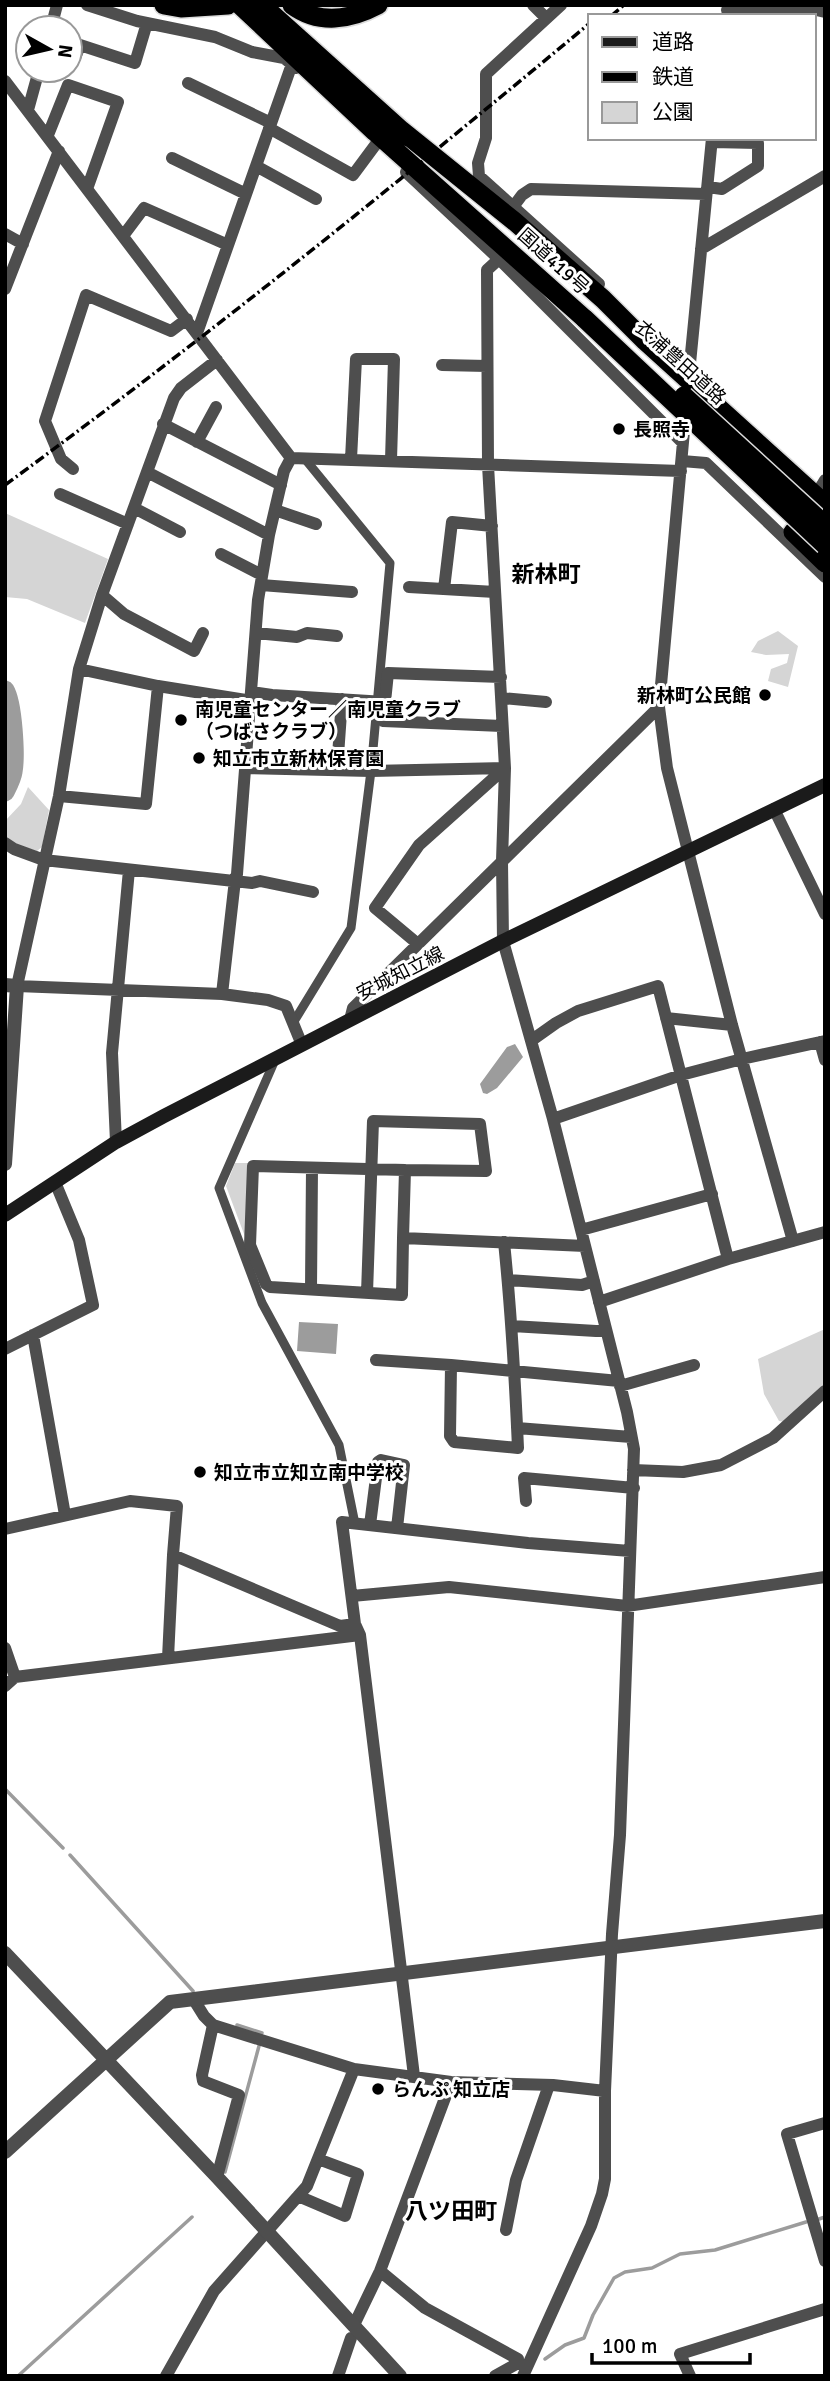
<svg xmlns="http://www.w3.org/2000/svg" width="830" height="2381" font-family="Signika,'Noto Sans JP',sans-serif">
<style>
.green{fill:#d5d5d5}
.water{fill:#9c9c9c}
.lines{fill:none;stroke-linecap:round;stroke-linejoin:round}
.stream{stroke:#9c9c9c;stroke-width:3.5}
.river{stroke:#9c9c9c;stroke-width:19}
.trunk-casing{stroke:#dbdbdb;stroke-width:22}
.pedestrian{stroke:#4e4e4e;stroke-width:9}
.minor{stroke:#4e4e4e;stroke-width:12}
.tertiary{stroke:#4e4e4e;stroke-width:14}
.secondary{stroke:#1b1b1b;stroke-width:14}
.trunk{stroke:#000;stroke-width:19}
.rail{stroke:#000;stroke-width:3.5;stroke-dasharray:10 3.5 2 3.5;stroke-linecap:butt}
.trunk-bridge-casing{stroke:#dbdbdb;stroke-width:22;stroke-linecap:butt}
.trunk-bridge{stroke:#000;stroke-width:19}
.poi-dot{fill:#000;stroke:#fff;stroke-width:2.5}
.labels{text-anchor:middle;stroke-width:6;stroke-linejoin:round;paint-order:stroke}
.street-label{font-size:19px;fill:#000;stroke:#fff}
.poi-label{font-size:19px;font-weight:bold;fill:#000;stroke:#fff;text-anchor:start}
.quarter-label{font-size:23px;font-weight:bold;fill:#000;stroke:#fff}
</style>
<rect width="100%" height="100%" fill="#fff"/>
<path class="green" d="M 5,513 L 108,559 L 85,623 L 27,599 L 5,597 Z
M 778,631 L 798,646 L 788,687 L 768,681 L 771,669 L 787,663 L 789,654 L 766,655 L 751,652 L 758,641 Z
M 28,787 L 49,810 L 42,847 L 37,851 L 14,844 L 5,836 L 5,821 L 21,804 Z
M 235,1163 L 249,1163 L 247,1242 L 226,1186 Z
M 825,1329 L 825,1387 L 785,1422 L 779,1421 L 764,1394 L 758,1359 Z"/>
<path class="water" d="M 515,1044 L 523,1057 L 497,1088 L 487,1094 L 483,1093 L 480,1084 L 507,1047 Z
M 299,1322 L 338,1324 L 336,1354 L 297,1351 Z"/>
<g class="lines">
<path class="stream" d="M 5,1789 L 63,1848
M 70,1855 L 193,1991
M 237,2025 L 262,2033
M 225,2172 L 259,2046
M 819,2219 L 825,2217
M 545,2359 L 565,2345 L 584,2338 L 593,2315 L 614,2278 L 625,2272 L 652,2268 L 680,2254 L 715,2250 L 806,2222
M 18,2376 L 192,2217"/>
<path class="river" d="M 5,690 C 13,703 16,756 13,772 C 12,779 8,786 5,792"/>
<defs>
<path id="trunk" d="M 164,5 L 181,8 L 228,5
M 240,5 L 375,132 L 585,319
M 262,5 L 410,138
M 292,5 C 319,25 350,20 378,5
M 401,130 L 514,221 L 603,299 L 645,341 L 825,504
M 793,532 L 825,563"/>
</defs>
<use href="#trunk" class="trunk-casing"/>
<path class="pedestrian" d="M 293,1023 L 351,928 L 371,771 L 390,563 L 305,459
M 275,1060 L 219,1188 L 262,1303 L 339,1445 L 355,1524"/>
<path class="minor" d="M 87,5 L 137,21 L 215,37 L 252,52 L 284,58 L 296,68
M 533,5 L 546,18
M 561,5 L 486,74 L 486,138 L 478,163 L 479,176 L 599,284
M 727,10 L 803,7 L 825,12
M 51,28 L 57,5
M 70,56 L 75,58 L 80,45 L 135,63 L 147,23
M 5,81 L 291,458
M 188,83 L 271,123
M 28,110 L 39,70
M 269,128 L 353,175 L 376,144
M 48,135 L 68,85 L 118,102 L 87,189
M 172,158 L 246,194
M 256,166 L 316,199
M 406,172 L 499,259 L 683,443
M 708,187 L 722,189 L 758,166 L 758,143 L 712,142
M 513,207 L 522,195 L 531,189 L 706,194
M 5,234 L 23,244
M 123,236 L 144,208 L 228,245
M 701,249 L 825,176
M 499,259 L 487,270 L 488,465 L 505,768 L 502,861 L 503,941 L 553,1119 L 627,1412 L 634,1449 L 620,1835 L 612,1934 L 605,2091 L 605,2179 L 602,2194 L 591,2226 L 523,2376
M 5,289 L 59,151
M 197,333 L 292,64
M 217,360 L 181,388 L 174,398 L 102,595 L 79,669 L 59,796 L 17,986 L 222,994 L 268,1000 L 286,1006 L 302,1045
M 442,365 L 487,366
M 688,384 L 712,138
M 686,409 L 659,707 L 667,768 L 732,1025 L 793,1241
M 163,424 L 281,485
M 197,442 L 216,407
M 291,458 L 681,471
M 351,459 L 356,359 L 394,359 L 391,460
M 682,461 L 706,463 L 825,577
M 73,469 L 61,459 L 45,421 L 86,295 L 171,331 L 187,319
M 147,472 L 269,535
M 60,494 L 128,524
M 816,495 L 825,480
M 134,508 L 180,532
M 275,510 L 316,524
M 221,554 L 262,575
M 261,585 L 352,592
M 409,587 L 495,592
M 444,589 L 452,522 L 492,526
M 102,595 L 124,614 L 194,651 L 203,633
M 256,633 L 297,637 L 307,633 L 337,636
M 79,669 L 158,686 L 252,701
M 251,692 L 272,695 L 385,702 L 388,673 L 501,677
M 502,698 L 546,702
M 385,702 L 383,721 L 502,726
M 246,768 L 371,771 L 505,768
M 337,770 L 342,699
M 59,796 L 146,804 L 158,686
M 774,809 L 825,914
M 5,843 L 14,849 L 44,860 L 252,883 L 260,881 L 313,892
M 418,944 L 375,908 L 419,845 L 505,768
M 222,994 L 235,880 L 237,874 L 258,600 L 269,535 L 284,471 L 291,458
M 666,1018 L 732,1025
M 350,1020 L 353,1008 L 659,707
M 532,1040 L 556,1023 L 578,1011 L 658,986 L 728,1259
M 820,1042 L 825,1060
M 553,1119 L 681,1075 L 742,1059 L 825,1041
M 116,1142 L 112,1053 L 129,870
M 581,1230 L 712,1194
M 403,1238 L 405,1170 L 253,1166 L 250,1245 L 266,1284 L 270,1287 L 402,1295 L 403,1238 L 585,1246
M 504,1242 C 511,1310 515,1379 518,1448 L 454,1442 L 450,1436 L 451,1365 L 619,1381
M 508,1280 L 582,1285 L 594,1281
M 311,1289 L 312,1168
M 367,1293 L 373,1121 L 480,1124 L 486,1171 L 405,1170
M 599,1302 L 728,1259 L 825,1232
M 512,1326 L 596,1331 L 606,1329
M 33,1335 L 65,1515
M 5,1349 L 93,1305 L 79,1240 L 55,1182
M 376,1360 L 451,1365
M 620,1386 L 694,1365
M 517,1428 L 631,1437
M 633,1470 L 683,1472 L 721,1465 L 773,1438 L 825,1391
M 526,1501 L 524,1478 L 634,1488
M 370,1525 L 378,1462 L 381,1460 L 404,1465 L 397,1528
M 5,1529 L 130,1501 L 177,1506 L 173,1555 L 340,1626 L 355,1624
M 352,1596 L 449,1587 L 627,1606 L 825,1577
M 5,1648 L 15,1677
M 168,1658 L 173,1555
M 5,1686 L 15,1677 L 360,1635
M 194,2000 L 204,2016 L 213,2025 L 354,2069
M 213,2025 L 202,2075 L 203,2081 L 239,2095 L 217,2177
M 414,2076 L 360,1635 L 355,1624 L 342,1522 L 528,1543 L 630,1551
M 825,2123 L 787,2134 L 825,2261
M 298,2196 L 345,2216 L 358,2174 L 318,2159
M 506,2230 L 516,2180 L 549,2085
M 380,2271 L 425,2308 L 518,2359 L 518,2363
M 354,2325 L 380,2271 L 451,2082
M 166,2376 L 214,2291 L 307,2186 L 354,2069 L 451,2082 L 553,2085 L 605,2091
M 338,2376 L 351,2338
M 495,2376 L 518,2363 L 524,2365
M 690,2376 L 680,2354 L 825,2309"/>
<path class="tertiary" d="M 5,985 L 17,986 L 5,1164
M 5,1953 L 217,2177 L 400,2376
M 5,2152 L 170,2002 L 825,1921"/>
<path class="secondary" d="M 5,1215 L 116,1142 L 164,1116 L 503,941 L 825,785"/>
<use href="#trunk" class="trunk"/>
<path class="rail" d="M 611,16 L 624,5
M 5,485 C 206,338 399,182 590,23"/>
<defs>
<path id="trunk-bridge" d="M 585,319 L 825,545
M 684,396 L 825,525"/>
</defs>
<use href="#trunk-bridge" class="trunk-bridge-casing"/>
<use href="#trunk-bridge" class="trunk-bridge"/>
</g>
<g class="poi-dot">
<circle cx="619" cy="429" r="7"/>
<circle cx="765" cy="695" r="7"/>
<circle cx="181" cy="720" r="7"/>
<circle cx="199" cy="758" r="7"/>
<circle cx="200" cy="1472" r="7"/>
<circle cx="378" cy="2089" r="7"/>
</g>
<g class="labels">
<g class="street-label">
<text transform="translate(554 261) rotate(42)" y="7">国道419号</text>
<text transform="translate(681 362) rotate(42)" y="7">衣浦豊田道路</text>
<text transform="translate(400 973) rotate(-27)" y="7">安城知立線</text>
</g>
<g class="poi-label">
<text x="633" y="436">長照寺</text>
<text x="751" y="702" text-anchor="end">新林町公民館</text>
<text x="195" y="716">南児童センター／南児童クラブ<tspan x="195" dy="22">（つばさクラブ）</tspan></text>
<text x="213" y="765">知立市立新林保育園</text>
<text x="214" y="1479">知立市立知立南中学校</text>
<text x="392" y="2096">らんぷ 知立店</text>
</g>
<g class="quarter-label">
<text x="546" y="582">新林町</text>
<text x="451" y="2219">八ツ田町</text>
</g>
</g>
<rect width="830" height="2381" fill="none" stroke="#000000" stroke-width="14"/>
<rect x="588" y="14" width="228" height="126" fill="#ffffff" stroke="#999999" stroke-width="2"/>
<rect x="602" y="37" width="35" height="10" fill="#1b1b1b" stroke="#999999" stroke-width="2"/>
<text x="652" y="49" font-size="21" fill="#000000">道路</text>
<rect x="602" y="72" width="35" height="10" fill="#000000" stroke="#999999" stroke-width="2"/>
<text x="652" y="84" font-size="21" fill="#000000">鉄道</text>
<rect x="602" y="102" width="35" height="21" fill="#d5d5d5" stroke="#999999" stroke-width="2"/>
<text x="652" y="119" font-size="21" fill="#000000">公園</text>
<g transform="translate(49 49) rotate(98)"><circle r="33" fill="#ffffff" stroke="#999999" stroke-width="2"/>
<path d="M0-5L12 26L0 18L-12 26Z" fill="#000000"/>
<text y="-10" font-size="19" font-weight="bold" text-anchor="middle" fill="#000000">N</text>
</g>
<path d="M592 2353v10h158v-10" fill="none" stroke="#000000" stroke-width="3.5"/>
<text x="602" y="2353" font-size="21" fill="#000000" stroke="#ffffff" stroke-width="5" paint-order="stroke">100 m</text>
</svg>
